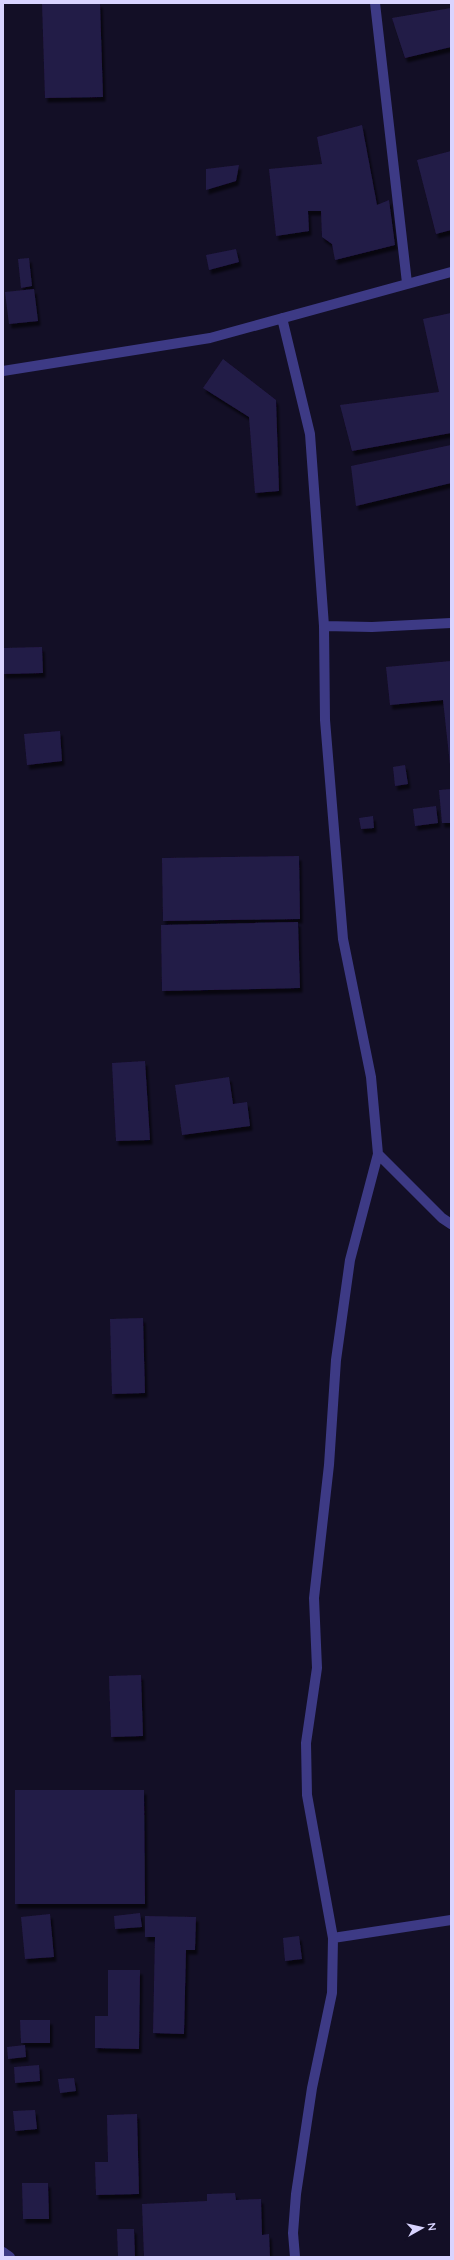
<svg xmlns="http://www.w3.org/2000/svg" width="454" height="2260" font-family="Quicksand,sans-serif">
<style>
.building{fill:#241b47;filter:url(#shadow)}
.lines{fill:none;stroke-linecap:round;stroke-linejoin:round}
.minor{stroke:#3d3a85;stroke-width:10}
</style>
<defs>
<filter id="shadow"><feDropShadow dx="2.5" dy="4.5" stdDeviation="1" flood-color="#0009"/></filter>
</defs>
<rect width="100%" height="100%" fill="#130f26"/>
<path class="building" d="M 42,3 L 100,3 L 103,97 L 45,98 Z
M 451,8 L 451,47 L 405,58 L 392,18 Z
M 362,125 L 377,205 L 389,200 L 395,245 L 335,260 L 332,244 L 322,237 L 321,211 L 308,211 L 309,231 L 276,236 L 269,169 L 322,164 L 317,137 Z
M 451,151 L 451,230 L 436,234 L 417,160 Z
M 239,165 L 236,181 L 206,190 L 206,169 Z
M 236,249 L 239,262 L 209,270 L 206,255 Z
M 29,258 L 32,286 L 21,288 L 18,259 Z
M 34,289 L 38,321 L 9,324 L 5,292 Z
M 451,313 L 451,433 L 352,451 L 340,405 L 439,392 L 423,319 Z
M 223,359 L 276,400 L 279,491 L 255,493 L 249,417 L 203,388 Z
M 451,445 L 451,483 L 356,506 L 351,466 Z
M 42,647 L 43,673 L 3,674 L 3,648 Z
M 451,661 L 451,765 L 450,765 L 443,700 L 390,705 L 386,667 Z
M 60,731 L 62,761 L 27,765 L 24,734 Z
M 405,765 L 408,784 L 395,786 L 393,767 Z
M 451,789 L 451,823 L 442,823 L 439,790 Z
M 436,806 L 438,823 L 415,826 L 413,809 Z
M 373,816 L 374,828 L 361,829 L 359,818 Z
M 299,856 L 300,919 L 163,921 L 162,858 Z
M 298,922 L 300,988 L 162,991 L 161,925 Z
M 145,1061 L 150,1140 L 116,1141 L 112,1063 Z
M 229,1077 L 233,1104 L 247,1102 L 250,1126 L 182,1135 L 175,1085 Z
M 143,1318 L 145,1393 L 112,1394 L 110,1319 Z
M 141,1675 L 143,1736 L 111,1737 L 109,1676 Z
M 15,1790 L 144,1790 L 145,1904 L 15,1904 Z
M 140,1913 L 142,1927 L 115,1929 L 114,1916 Z
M 50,1914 L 54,1957 L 25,1959 L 21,1917 Z
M 145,1916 L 196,1917 L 195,1950 L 186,1950 L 184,2034 L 153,2033 L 155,1937 L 145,1937 Z
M 299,1936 L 302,1959 L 285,1961 L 283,1938 Z
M 108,1970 L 140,1970 L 139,2049 L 95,2048 L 95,2016 L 108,2016 Z
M 20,2020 L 50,2020 L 50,2043 L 21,2043 Z
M 25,2045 L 26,2057 L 8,2059 L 7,2047 Z
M 39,2065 L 40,2081 L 15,2083 L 14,2067 Z
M 74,2078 L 76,2091 L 60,2093 L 58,2079 Z
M 35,2110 L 37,2129 L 15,2131 L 13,2111 Z
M 137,2114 L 139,2194 L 96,2195 L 95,2162 L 108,2162 L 107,2115 Z
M 22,2183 L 48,2183 L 49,2219 L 23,2219 Z
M 235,2193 L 236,2200 L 261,2199 L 262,2235 L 269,2234 L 270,2257 L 144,2257 L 142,2204 L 207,2201 L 207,2194 Z
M 117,2229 L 134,2229 L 135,2257 L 118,2257 Z"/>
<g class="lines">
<path class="minor" d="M 375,3 L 407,283
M 282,318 L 310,434 L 324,626 L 325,720 L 343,939 L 371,1077 L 378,1154
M 3,371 L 210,338 L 451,272
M 324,626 L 372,627 L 451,623
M 333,1938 L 451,1920
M 3,2252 L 10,2257
M 295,2257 L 293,2233 L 296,2194 L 312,2088 L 332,1993 L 333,1938 L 307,1795 L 306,1743 L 317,1668 L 314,1598 L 329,1465 L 336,1360 L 350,1260 L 378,1154 L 442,1218 L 451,1224"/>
</g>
<rect width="454" height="2260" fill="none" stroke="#d9d4ff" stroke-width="8"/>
<g transform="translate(422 2228) rotate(82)" stroke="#130f26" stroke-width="3" paint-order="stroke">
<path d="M0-3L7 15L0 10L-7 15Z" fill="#d9d4ff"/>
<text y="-6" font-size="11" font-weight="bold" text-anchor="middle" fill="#d9d4ff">N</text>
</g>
</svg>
